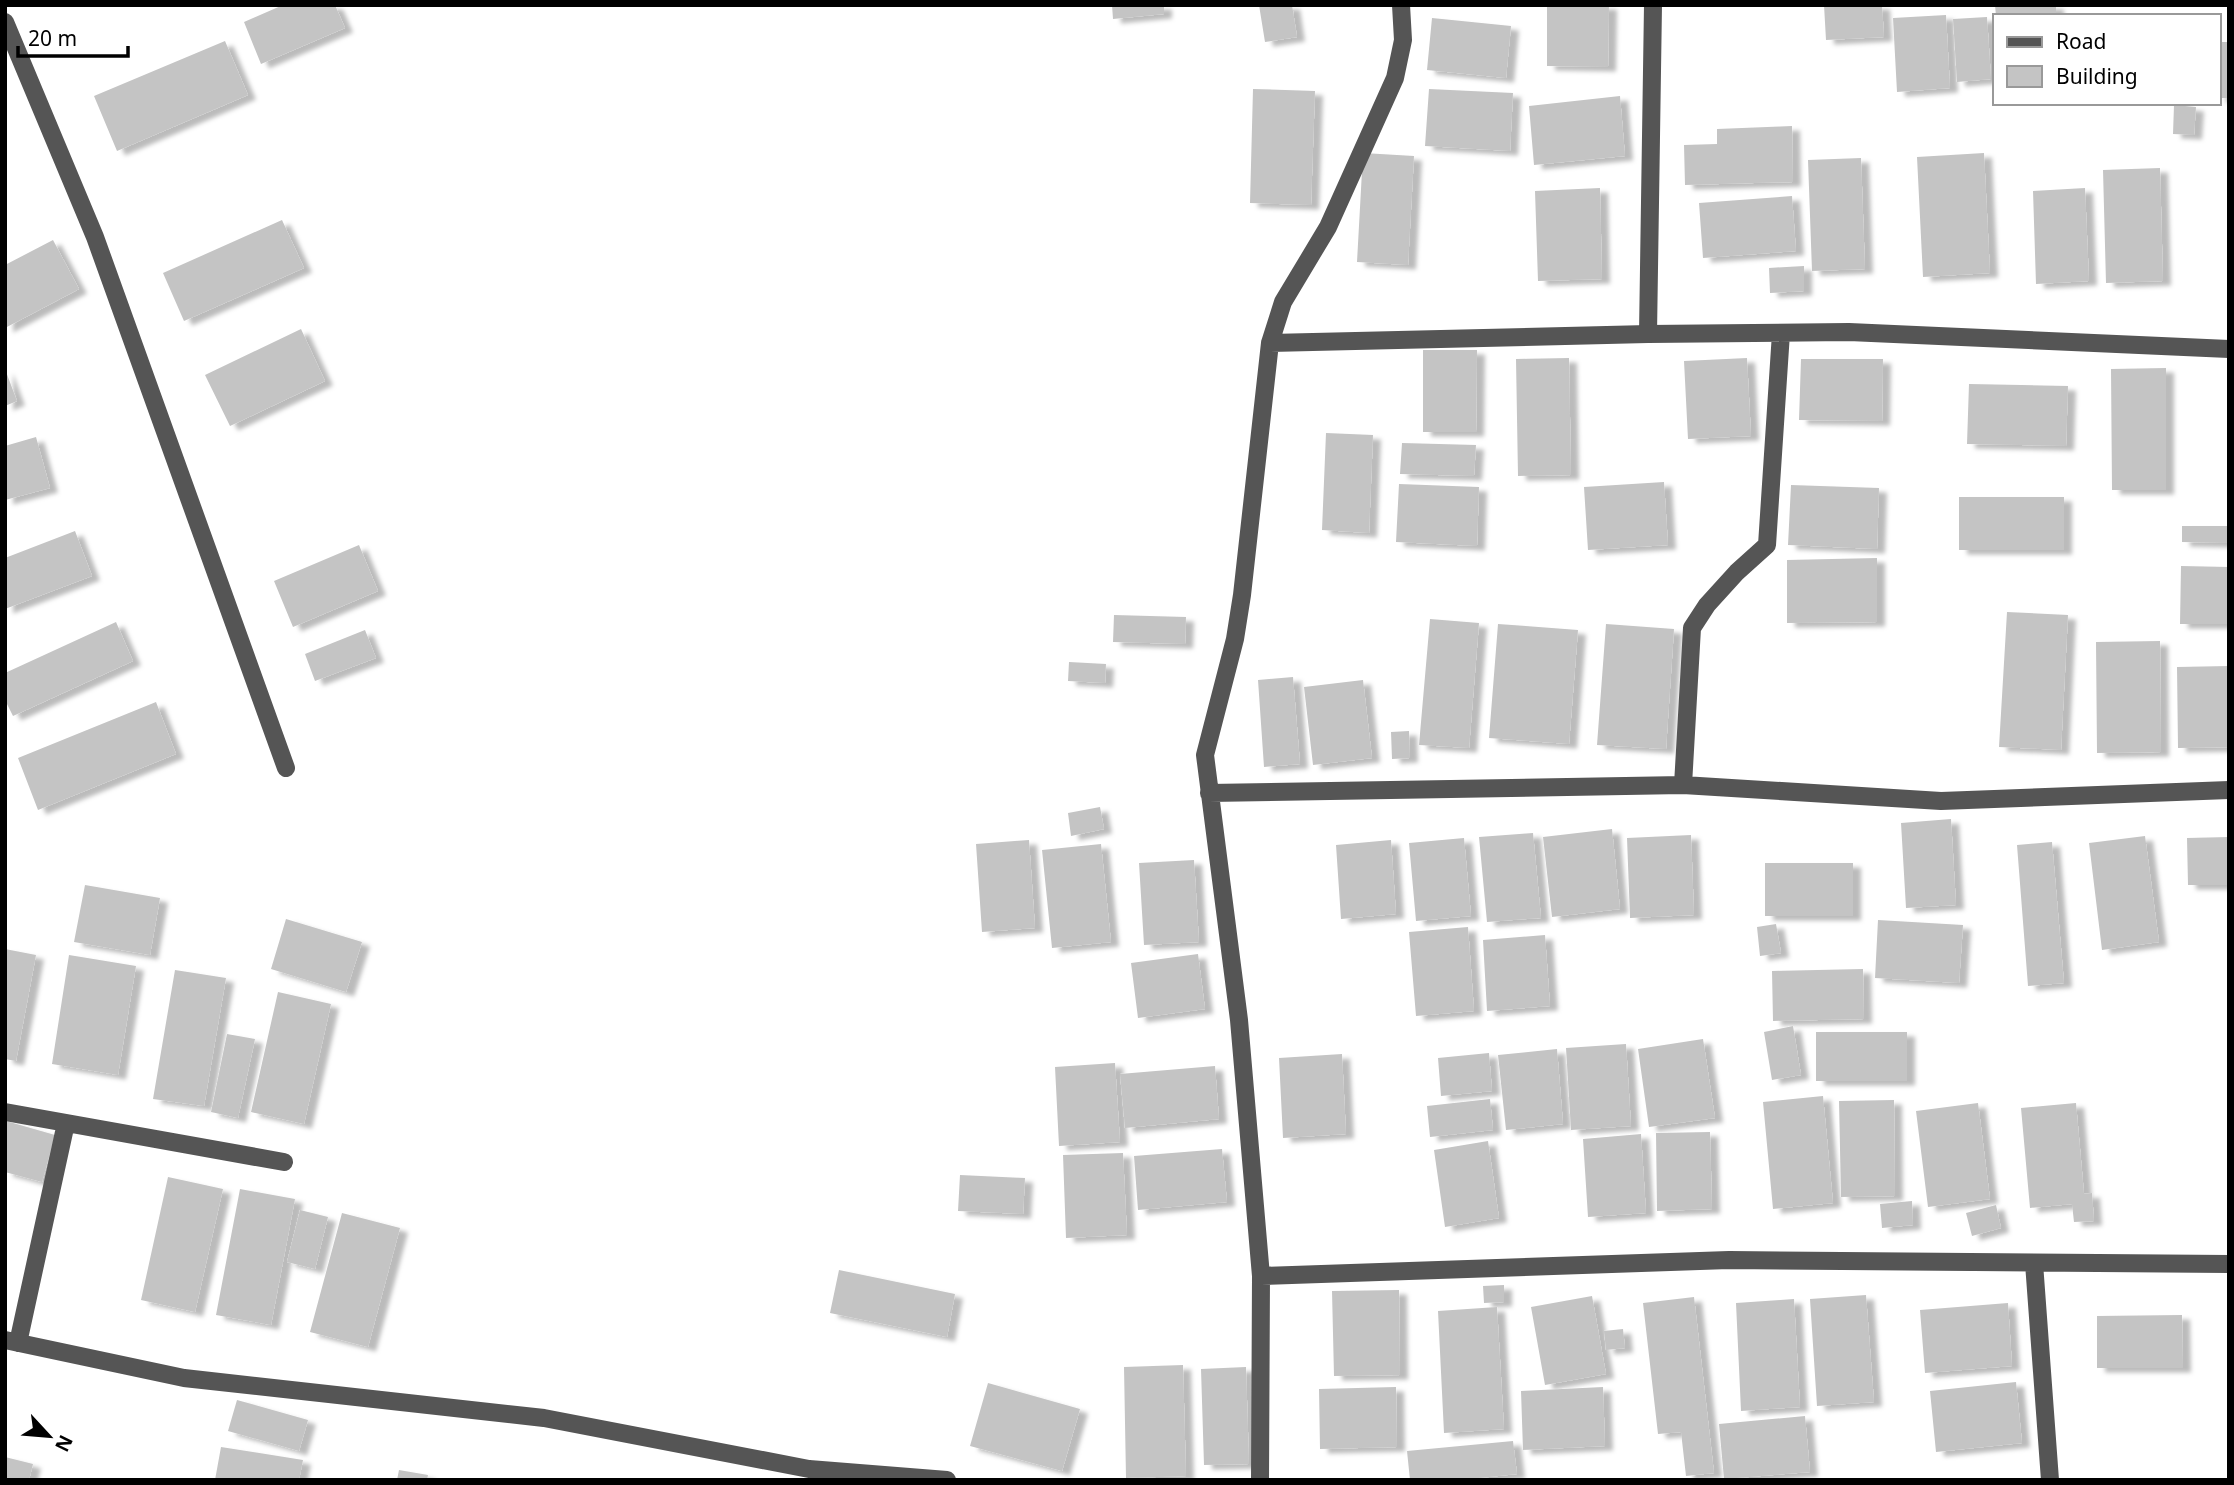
<svg xmlns="http://www.w3.org/2000/svg" width="2234" height="1485" font-family="'Noto Sans',sans-serif">
<style>
.building{fill:#c4c4c4;filter:url(#shadow)}
.lines{fill:none;stroke-linecap:round;stroke-linejoin:round}
.minor{stroke:#555;stroke-width:18}
</style>
<defs>
<filter id="shadow"><feDropShadow dx="8" dy="4.5" stdDeviation="2" flood-color="#0004"/></filter>
</defs>
<rect width="100%" height="100%" fill="#fff"/>
<path class="building" d="M 283,5 L 335,5 L 345,28 L 261,64 L 244,22 Z
M 1112,5 L 1164,5 L 1164,14 L 1113,19 Z
M 1259,5 L 1292,5 L 1297,37 L 1265,42 Z
M 1547,5 L 1609,5 L 1608,67 L 1547,66 Z
M 1824,5 L 1882,5 L 1884,37 L 1826,40 Z
M 1995,5 L 2056,5 L 2056,16 L 1996,16 Z
M 1946,15 L 1950,88 L 1897,92 L 1893,18 Z
M 1987,17 L 1991,79 L 1957,82 L 1953,19 Z
M 1432,18 L 1511,26 L 1506,78 L 1427,70 Z
M 225,41 L 248,95 L 117,151 L 94,96 Z
M 2218,42 L 2229,42 L 2229,98 L 2218,98 Z
M 1253,89 L 1315,91 L 1311,205 L 1250,203 Z
M 1429,89 L 1513,93 L 1510,151 L 1425,146 Z
M 1620,96 L 1625,156 L 1534,165 L 1529,106 Z
M 2174,105 L 2196,107 L 2194,135 L 2173,134 Z
M 1792,126 L 1793,182 L 1685,185 L 1684,145 L 1717,144 L 1717,129 Z
M 1363,153 L 1414,156 L 1408,265 L 1357,262 Z
M 1984,153 L 1990,273 L 1923,277 L 1917,157 Z
M 1861,158 L 1865,269 L 1812,271 L 1808,160 Z
M 2160,168 L 2163,281 L 2106,283 L 2103,170 Z
M 1600,188 L 1602,279 L 1538,281 L 1535,191 Z
M 2085,188 L 2089,281 L 2036,284 L 2033,191 Z
M 1792,196 L 1796,251 L 1703,258 L 1699,203 Z
M 282,220 L 304,268 L 184,321 L 163,273 Z
M 53,240 L 79,289 L 5,328 L 5,265 Z
M 1804,266 L 1804,291 L 1770,293 L 1769,268 Z
M 301,329 L 325,381 L 230,426 L 205,375 Z
M 1423,350 L 1477,350 L 1476,432 L 1423,432 Z
M 1569,358 L 1571,475 L 1518,476 L 1516,359 Z
M 1747,358 L 1751,436 L 1688,439 L 1684,361 Z
M 1801,359 L 1883,359 L 1882,421 L 1799,420 Z
M 2166,368 L 2166,490 L 2112,490 L 2111,369 Z
M 5,369 L 17,401 L 5,406 Z
M 1969,384 L 2068,386 L 2066,446 L 1967,444 Z
M 1326,433 L 1373,435 L 1369,533 L 1322,530 Z
M 36,437 L 50,488 L 5,500 L 5,446 Z
M 1402,443 L 1476,445 L 1474,476 L 1400,474 Z
M 1664,482 L 1668,545 L 1588,550 L 1584,487 Z
M 1399,484 L 1479,487 L 1477,546 L 1396,542 Z
M 1791,485 L 1879,488 L 1877,549 L 1788,545 Z
M 1959,497 L 2064,497 L 2064,550 L 1959,550 Z
M 2182,526 L 2229,526 L 2229,543 L 2182,542 Z
M 75,531 L 92,576 L 5,609 L 5,558 Z
M 359,545 L 378,591 L 293,627 L 274,581 Z
M 1877,558 L 1877,622 L 1787,623 L 1787,560 Z
M 2181,566 L 2229,567 L 2229,624 L 2180,624 Z
M 2007,612 L 2068,615 L 2061,750 L 1999,747 Z
M 1114,615 L 1186,617 L 1185,644 L 1113,642 Z
M 1430,619 L 1479,623 L 1469,748 L 1419,745 Z
M 116,622 L 133,661 L 13,716 L 5,700 L 5,673 Z
M 1498,624 L 1578,630 L 1569,744 L 1489,738 Z
M 1606,624 L 1674,629 L 1666,749 L 1597,745 Z
M 365,630 L 376,658 L 315,681 L 305,654 Z
M 2160,641 L 2161,752 L 2097,753 L 2096,642 Z
M 1069,662 L 1106,664 L 1105,683 L 1068,681 Z
M 2229,666 L 2229,747 L 2178,748 L 2177,667 Z
M 1293,677 L 1300,764 L 1264,767 L 1258,680 Z
M 1363,680 L 1372,758 L 1313,765 L 1304,687 Z
M 156,702 L 176,754 L 38,810 L 18,758 Z
M 1409,731 L 1410,758 L 1392,759 L 1391,732 Z
M 1100,807 L 1104,829 L 1071,836 L 1068,813 Z
M 1951,819 L 1956,905 L 1906,908 L 1901,823 Z
M 1612,829 L 1620,909 L 1552,917 L 1543,837 Z
M 1533,833 L 1541,918 L 1487,922 L 1479,837 Z
M 1691,835 L 1694,915 L 1630,918 L 1627,838 Z
M 2145,836 L 2159,942 L 2102,950 L 2089,843 Z
M 2229,837 L 2229,885 L 2188,885 L 2187,838 Z
M 1464,838 L 1471,916 L 1416,921 L 1409,843 Z
M 1029,840 L 1035,928 L 982,932 L 976,844 Z
M 1391,840 L 1396,914 L 1341,919 L 1336,845 Z
M 2052,842 L 2064,983 L 2028,986 L 2017,845 Z
M 1101,844 L 1111,942 L 1052,948 L 1042,850 Z
M 1194,860 L 1199,942 L 1144,945 L 1139,863 Z
M 1765,863 L 1853,863 L 1853,916 L 1765,916 Z
M 85,885 L 160,898 L 150,955 L 74,942 Z
M 286,919 L 362,942 L 346,992 L 271,969 Z
M 1878,920 L 1963,925 L 1959,983 L 1875,978 Z
M 1776,924 L 1781,953 L 1760,956 L 1757,927 Z
M 1468,927 L 1474,1011 L 1416,1016 L 1409,932 Z
M 1545,935 L 1550,1006 L 1487,1011 L 1483,940 Z
M 5,949 L 36,955 L 16,1061 L 5,1059 Z
M 1198,954 L 1205,1009 L 1138,1018 L 1131,963 Z
M 69,955 L 136,966 L 118,1075 L 52,1064 Z
M 1863,969 L 1864,1019 L 1773,1021 L 1772,971 Z
M 175,970 L 226,978 L 204,1106 L 153,1099 Z
M 278,992 L 331,1004 L 304,1124 L 251,1112 Z
M 1793,1026 L 1801,1075 L 1772,1080 L 1764,1032 Z
M 1816,1032 L 1907,1032 L 1907,1081 L 1816,1081 Z
M 227,1034 L 255,1039 L 238,1118 L 211,1112 Z
M 1703,1039 L 1715,1118 L 1649,1127 L 1638,1049 Z
M 1626,1044 L 1631,1126 L 1571,1130 L 1566,1048 Z
M 1557,1049 L 1563,1124 L 1506,1130 L 1498,1055 Z
M 1489,1053 L 1492,1091 L 1441,1096 L 1438,1058 Z
M 1342,1054 L 1346,1134 L 1283,1138 L 1279,1058 Z
M 1115,1063 L 1120,1142 L 1059,1146 L 1055,1067 Z
M 1215,1066 L 1219,1119 L 1125,1128 L 1120,1074 Z
M 1823,1096 L 1833,1203 L 1773,1209 L 1763,1102 Z
M 1490,1099 L 1493,1130 L 1430,1137 L 1427,1106 Z
M 1894,1100 L 1895,1196 L 1841,1197 L 1839,1101 Z
M 1978,1103 L 1990,1199 L 1928,1207 L 1916,1111 Z
M 2076,1103 L 2084,1194 L 2092,1193 L 2094,1221 L 2074,1222 L 2072,1204 L 2030,1208 L 2021,1108 Z
M 6,1121 L 55,1135 L 42,1182 L 5,1172 Z
M 1710,1132 L 1712,1209 L 1657,1211 L 1656,1133 Z
M 1641,1134 L 1646,1213 L 1588,1217 L 1583,1139 Z
M 1488,1141 L 1499,1218 L 1445,1227 L 1434,1150 Z
M 1222,1149 L 1227,1202 L 1138,1210 L 1134,1156 Z
M 1123,1153 L 1127,1235 L 1066,1238 L 1063,1155 Z
M 960,1175 L 1025,1178 L 1023,1214 L 958,1211 Z
M 168,1177 L 223,1189 L 195,1312 L 141,1300 Z
M 240,1189 L 295,1199 L 271,1325 L 216,1315 Z
M 1912,1201 L 1913,1225 L 1882,1228 L 1880,1204 Z
M 1996,1205 L 2001,1228 L 1972,1236 L 1966,1213 Z
M 300,1210 L 328,1217 L 315,1269 L 287,1262 Z
M 342,1213 L 400,1228 L 368,1347 L 310,1332 Z
M 839,1270 L 955,1294 L 947,1337 L 830,1313 Z
M 1504,1285 L 1504,1302 L 1484,1303 L 1483,1286 Z
M 1399,1290 L 1400,1375 L 1334,1376 L 1332,1291 Z
M 1866,1295 L 1874,1402 L 1817,1406 L 1810,1299 Z
M 1592,1296 L 1606,1374 L 1545,1385 L 1531,1307 Z
M 1694,1297 L 1714,1473 L 1686,1476 L 1681,1432 L 1658,1434 L 1643,1303 Z
M 1794,1299 L 1800,1407 L 1741,1411 L 1736,1303 Z
M 2008,1303 L 2012,1366 L 1925,1373 L 1920,1310 Z
M 1497,1307 L 1504,1429 L 1444,1433 L 1438,1311 Z
M 2182,1315 L 2183,1368 L 2097,1368 L 2097,1316 Z
M 1623,1329 L 1625,1348 L 1606,1350 L 1604,1331 Z
M 1183,1365 L 1186,1476 L 1126,1478 L 1124,1367 Z
M 1246,1367 L 1249,1464 L 1204,1465 L 1201,1369 Z
M 2016,1382 L 2022,1443 L 1936,1452 L 1930,1391 Z
M 988,1383 L 1080,1409 L 1062,1471 L 970,1446 Z
M 1396,1387 L 1397,1447 L 1320,1449 L 1319,1389 Z
M 1603,1387 L 1605,1446 L 1523,1450 L 1521,1391 Z
M 237,1400 L 308,1420 L 299,1451 L 228,1431 Z
M 1805,1416 L 1810,1472 L 1724,1479 L 1719,1424 Z
M 1513,1441 L 1517,1474 L 1460,1480 L 1410,1480 L 1407,1451 Z
M 221,1447 L 303,1460 L 299,1480 L 215,1480 Z
M 5,1457 L 33,1464 L 29,1480 L 5,1480 Z
M 399,1470 L 428,1475 L 427,1480 L 397,1480 Z"/>
<g class="lines">
<path class="minor" d="M 5,22 L 95,237 L 286,768
M 1648,334 L 1653,5
M 1270,343 L 1648,334 L 1849,332 L 2229,349
M 1683,785 L 1692,628 L 1707,605 L 1737,572 L 1767,545 L 1781,333
M 1209,793 L 1683,785 L 1941,801 L 2229,790
M 5,1112 L 284,1162
M 2034,1263 L 2050,1480
M 1261,1276 L 1729,1260 L 2229,1264
M 5,1340 L 184,1378 L 544,1418 L 809,1469 L 947,1480
M 18,1343 L 66,1123
M 1260,1480 L 1261,1276 L 1239,1020 L 1205,755 L 1235,639 L 1242,595 L 1270,343 L 1283,302 L 1328,227 L 1395,78 L 1403,40 L 1401,5"/>
</g>
<rect width="2234" height="1485" fill="none" stroke="#000000" stroke-width="14"/>
<rect x="1993" y="14" width="228" height="91" fill="#ffffff" stroke="#999999" stroke-width="2"/>
<rect x="2007" y="37" width="35" height="10" fill="#555555" stroke="#999999" stroke-width="2"/>
<text x="2056" y="49" font-size="21" fill="#000000">Road</text>
<rect x="2007" y="66" width="35" height="21" fill="#c4c4c4" stroke="#999999" stroke-width="2"/>
<text x="2056" y="84" font-size="21" fill="#000000">Building</text>
<g transform="translate(49 1436) rotate(116)" stroke="#ffffff" stroke-width="5" paint-order="stroke">
<path d="M0-5L12 26L0 18L-12 26Z" fill="#000000"/>
<text y="-10" font-size="19" font-weight="bold" text-anchor="middle" fill="#000000">N</text>
</g>
<path d="M18 46v10h110v-10" fill="none" stroke="#000000" stroke-width="3.5"/>
<text x="28" y="46" font-size="21" fill="#000000" stroke="#ffffff" stroke-width="5" paint-order="stroke">20 m</text>
</svg>
